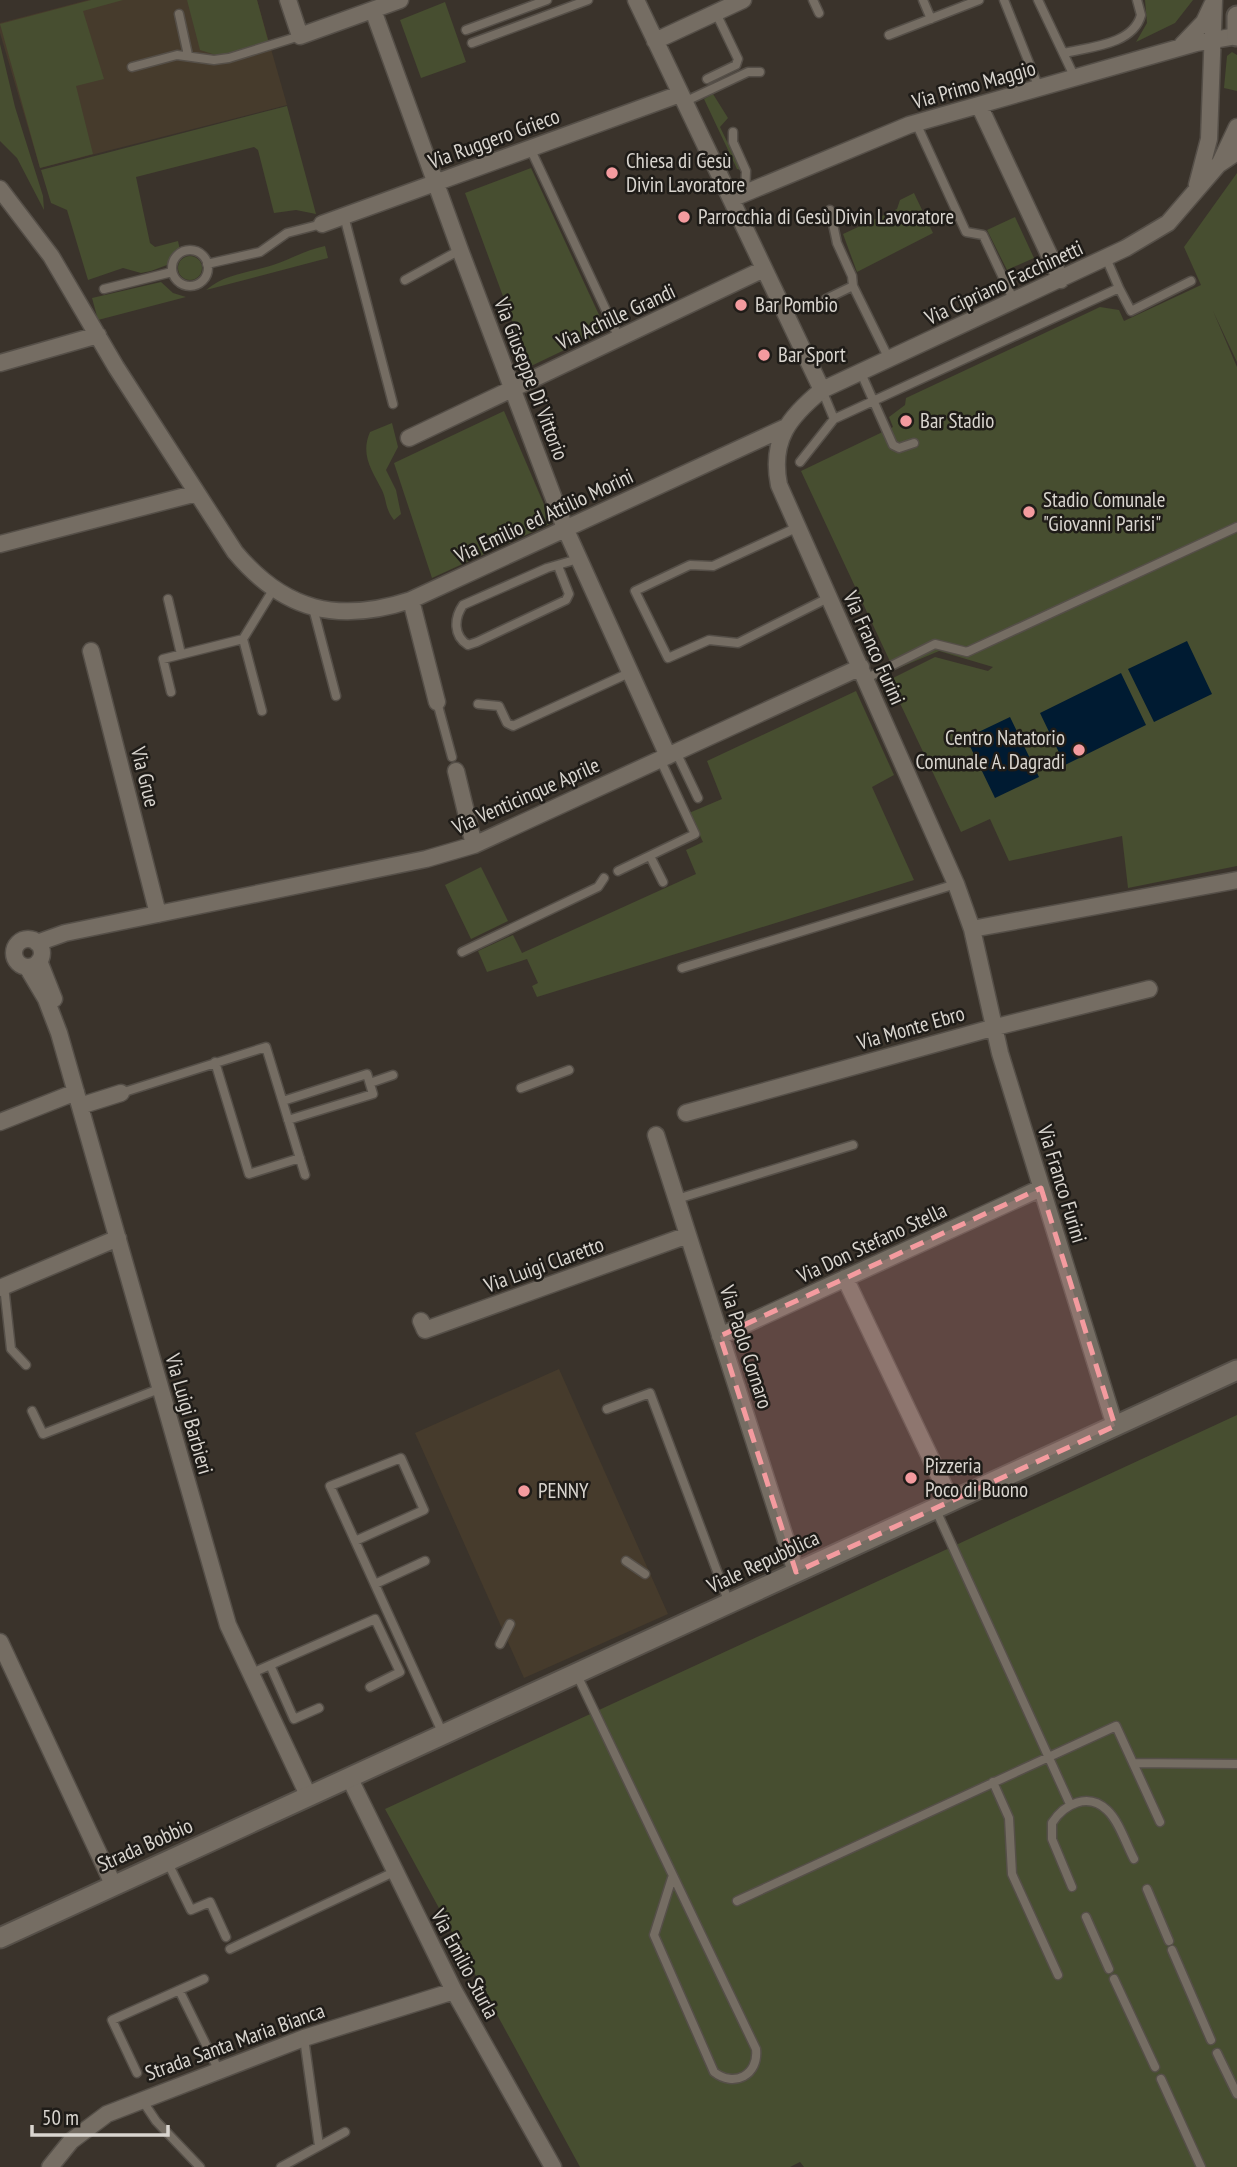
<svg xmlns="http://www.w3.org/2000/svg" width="1237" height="2167" font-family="'PT Sans Narrow',sans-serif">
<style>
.built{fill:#463b2c}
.green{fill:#474e30}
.water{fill:#001b32}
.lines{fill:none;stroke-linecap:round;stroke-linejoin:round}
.service-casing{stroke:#554f48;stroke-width:11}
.minor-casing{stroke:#554f48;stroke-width:19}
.secondary-casing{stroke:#554f48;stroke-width:23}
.service{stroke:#756d63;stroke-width:8}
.minor{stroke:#756d63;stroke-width:16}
.secondary{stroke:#756d63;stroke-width:19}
.marked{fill:#f49b9f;fill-opacity:0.2;stroke:#f49b9f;stroke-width:5;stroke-dasharray:14 9;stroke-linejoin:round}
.poi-dot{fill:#f49b9f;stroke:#1f1c18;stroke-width:2.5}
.labels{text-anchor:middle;stroke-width:5;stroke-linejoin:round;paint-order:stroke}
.street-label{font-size:21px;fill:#d9d5cf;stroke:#1f1c18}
.poi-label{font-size:21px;fill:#d9d5cf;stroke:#1f1c18;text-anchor:start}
</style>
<rect width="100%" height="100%" fill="#3a332b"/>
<path class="built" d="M 88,0 L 257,0 L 287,105 L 40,168 L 0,33 L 0,23 Z
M 559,1369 L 668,1614 L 524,1678 L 415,1433 Z"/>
<path class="green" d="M 91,0 L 123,0 L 83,11 L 104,79 L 76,86 L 93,154 L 40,168 L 0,24 Z
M 187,0 L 257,0 L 269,44 L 222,57 L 200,50 Z
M 1145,0 L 1193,0 L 1175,23 L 1136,42 L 1147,23 Z
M 445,2 L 466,62 L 421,78 L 400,20 Z
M 0,44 L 15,107 L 43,196 L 44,210 L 17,158 L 0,141 Z
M 1232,52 L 1237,55 L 1237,91 L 1224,88 L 1227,56 Z
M 713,94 L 728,118 L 720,127 L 741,170 L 737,169 L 704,99 Z
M 287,106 L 316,214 L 296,210 L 274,213 L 258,150 L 254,147 L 136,177 L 150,243 L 155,247 L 178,241 L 180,250 L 167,265 L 151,271 L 141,273 L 123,268 L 88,280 L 67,210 L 51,203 L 41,170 Z
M 531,168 L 606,330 L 529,367 L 465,193 Z
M 1237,173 L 1237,362 L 1213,311 L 1237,367 L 1237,866 L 1128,888 L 1122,836 L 1009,861 L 990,819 L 961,832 L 889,680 L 935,657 L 988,671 L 993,667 L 939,651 L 894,670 L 801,471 L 893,427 L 889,417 L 905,405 L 906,398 L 1100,307 L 1119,310 L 1124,321 L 1201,285 L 1184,247 Z
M 914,193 L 933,233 L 857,272 L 843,234 L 897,209 L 900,200 Z
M 1015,217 L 1034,258 L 1007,270 L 987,230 Z
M 325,246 L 328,258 L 206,290 C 226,273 249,273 273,265 C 291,259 306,250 325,246 Z
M178 268a12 12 0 1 1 24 0a12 12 0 1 1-24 0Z
M 161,282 L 173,293 L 186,297 L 98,320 L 92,298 Z
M 504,411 L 552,523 L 432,578 L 394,463 Z
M 392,423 L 398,447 L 386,470 L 396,490 L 401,514 L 394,520 C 385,509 387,501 382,490 C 372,470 360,455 370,432 Z
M 856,691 L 894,775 L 872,787 L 914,880 L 537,997 L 532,986 L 538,983 L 527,959 L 487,972 L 478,951 L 513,935 L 522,953 L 696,874 L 686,850 L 703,842 L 689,813 L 722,799 L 707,761 Z
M 481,867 L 508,921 L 471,939 L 445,885 Z
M 1237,1415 L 1237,2167 L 804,2167 L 800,2162 L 790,2167 L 580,2167 L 385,1809 Z"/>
<path class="water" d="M 1187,641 L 1212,694 L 1154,722 L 1128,669 Z
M 1121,673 L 1146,725 L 1065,765 L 1040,713 Z
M 1010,717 L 1039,777 L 995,798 L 966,738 Z"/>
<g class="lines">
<defs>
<path id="service" d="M 813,0 L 819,13
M 923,0 L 931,19
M 1004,0 L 1039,88
M 1038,0 L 1075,78
M 179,14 L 188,55
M 466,30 L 547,0
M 889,35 L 979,0
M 472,43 L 588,0
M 1064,53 C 1089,47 1133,45 1141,15 L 1137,0
M 132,67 L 177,55 L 214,60 L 229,58 L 300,36
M 707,79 L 736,65 L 738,59 L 716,13
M 684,102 L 748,72 L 760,72
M 916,123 L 966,232 L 983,235 L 1014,301
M 733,132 L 733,142 L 746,171 L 745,193
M 530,148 L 619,338
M 830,210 L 837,243 L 852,276 L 853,286 L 889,359
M 344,216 L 393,404
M172 268a18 18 0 1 1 36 0a18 18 0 1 1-36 0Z
M 207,264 L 260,252 L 287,233 L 322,224
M 405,280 L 460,250
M 1119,288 L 1131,311 L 1191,281
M 104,289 L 172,272
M 826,299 L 853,286
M 861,373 L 893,445 L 899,448 L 914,443
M 822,390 L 834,419
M 800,462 L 834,419 L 1119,288 L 1106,258
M 798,527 L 713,566 L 690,565 L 635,591 L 668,658 L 709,640 L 738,643 L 828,598
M 558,566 L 569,594 L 566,600 L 477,642 L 468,645 C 453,636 454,618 463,605 L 547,568 L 578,559
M 168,599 L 181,654
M 313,608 L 336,696
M 865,679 L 935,644 L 967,652 L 1237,527
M 171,692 L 163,659 L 243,639
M 437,702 L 452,757
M 478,704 L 499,706 L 507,723 L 513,726 L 629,673
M 262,711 L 243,639 L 273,590
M 676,752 L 698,798
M 650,856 L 663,882
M 618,871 L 695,834 L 660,759
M 462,952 L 598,887 L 604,878
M 682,968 L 956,884
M 215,1062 L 249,1174 L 300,1158
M 370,1083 L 393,1075
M 521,1088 L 569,1070
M 121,1093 L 266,1047 L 305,1175
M 283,1101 L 367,1074 L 373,1094 L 288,1120
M 677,1199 L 853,1145
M 4,1286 L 11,1349 L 26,1365
M 607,1409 L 650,1393 L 729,1603
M 32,1411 L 43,1434 L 159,1389
M 935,1508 L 1070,1804
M 355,1541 L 424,1510 L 401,1458 L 330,1486 L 443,1734
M 626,1561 L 645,1574
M 375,1584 L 425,1561
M 500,1644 L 510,1624
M 270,1665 L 294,1719 L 319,1708
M 252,1673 L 375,1619 L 400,1672 L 370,1687
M 577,1675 L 756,2049 C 759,2075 734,2088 714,2072 L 654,1935 L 672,1878
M 1133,1763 L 1237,1764
M 993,1782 L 1009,1818 L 1012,1874 L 1058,1975
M 167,1861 L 191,1910 L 210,1902 L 226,1937
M 1072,1887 L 1052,1839 L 1052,1823 C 1064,1804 1088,1792 1107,1810 C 1119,1821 1126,1844 1134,1859
M 1147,1889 L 1169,1941
M 737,1901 L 1116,1726 L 1160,1822
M 1086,1917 L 1109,1969
M 230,1949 L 394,1872
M 1172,1950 L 1211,2040
M 1114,1979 L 1155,2067
M 179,1990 L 218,2069
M 304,2038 L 319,2146
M 1217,2053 L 1237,2094
M 137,2073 L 112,2020 L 204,1979
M 1161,2079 L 1201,2167
M 142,2100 L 156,2121 L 200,2167
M 281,2167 L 345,2132"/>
<path id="minor" d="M 288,0 L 300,36 L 400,0
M 636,0 L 822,390 C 789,417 770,440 779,485 L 956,884 L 972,929 L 1000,1053 L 1115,1426
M 373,10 L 460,250 L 565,528 L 668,756
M 655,41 L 743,0
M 1182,45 L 1204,22 L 1212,5
M 979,105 L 1061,280
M 1220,163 L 1237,127
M 1197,185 L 1209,139 L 1214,0
M 0,189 L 51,256 L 116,367 L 235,552 C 284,611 338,624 411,600 L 784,428
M 731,199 L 909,125 L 1196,43 L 1237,36
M 322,224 L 680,94
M 0,363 L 98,335
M 822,390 L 1126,248 L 1168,223 L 1218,165 L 1237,152
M 409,438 L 764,269
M 0,544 L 197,493
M 411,600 L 437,702
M 91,651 L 158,914
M 456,771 L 474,845
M 972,929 L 1237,880
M14 953a14 14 0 1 1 28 0a14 14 0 1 1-28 0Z
M 37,943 L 65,933 L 426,859 L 474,845 L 861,667
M 39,961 L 54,999
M 27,967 L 46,999 L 59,1033 L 228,1625 L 308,1795
M 80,1106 L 121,1093
M 686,1113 L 992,1028 L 1149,989
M 0,1122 L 76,1092
M 656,1135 L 796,1572
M 845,1278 L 951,1501
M 0,1288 L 118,1238
M 421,1321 L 425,1330 L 688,1235
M 720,1336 L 1041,1188
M 0,1642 L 113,1884
M 349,1777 L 454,1991 L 553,2167
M 50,2167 L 71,2141 L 107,2114 L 304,2038 L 454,1991"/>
<path id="secondary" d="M 1237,16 L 1237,36
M 0,1938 L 1237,1370"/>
</defs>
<use href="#service" class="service-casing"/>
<use href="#minor" class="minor-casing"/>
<use href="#secondary" class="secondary-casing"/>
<use href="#service" class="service"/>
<use href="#minor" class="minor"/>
<use href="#secondary" class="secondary"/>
</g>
<path class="marked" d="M 1041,1188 L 1115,1426 L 796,1572 L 720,1336 Z"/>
<g class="poi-dot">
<circle cx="612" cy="173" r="7"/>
<circle cx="684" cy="217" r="7"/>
<circle cx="741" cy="305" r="7"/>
<circle cx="764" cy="355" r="7"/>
<circle cx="906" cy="421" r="7"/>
<circle cx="1029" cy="512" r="7"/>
<circle cx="1079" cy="750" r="7"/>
<circle cx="911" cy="1478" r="7"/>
<circle cx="524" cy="1491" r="7"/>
</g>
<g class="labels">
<g class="street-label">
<text transform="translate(974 85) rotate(-16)" y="7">Via Primo Maggio</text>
<text transform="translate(494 139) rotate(-20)" y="7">Via Ruggero Grieco</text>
<text transform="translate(1004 283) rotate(-25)" y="7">Via Cipriano Facchinetti</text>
<text transform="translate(616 317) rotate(-25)" y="7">Via Achille Grandi</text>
<text transform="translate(531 379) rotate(69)" y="7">Via Giuseppe Di Vittorio</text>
<text transform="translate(544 516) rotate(-25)" y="7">Via Emilio ed Attilio Morini</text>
<text transform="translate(874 648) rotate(66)" y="7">Via Franco Furini</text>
<text transform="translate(145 777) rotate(76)" y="7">Via Grue</text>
<text transform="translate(526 796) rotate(-24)" y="7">Via Venticinque Aprile</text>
<text transform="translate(911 1028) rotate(-16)" y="7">Via Monte Ebro</text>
<text transform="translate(1062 1184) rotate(73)" y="7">Via Franco Furini</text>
<text transform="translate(872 1243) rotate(-25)" y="7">Via Don Stefano Stella</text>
<text transform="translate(544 1265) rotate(-20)" y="7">Via Luigi Claretto</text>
<text transform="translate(746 1347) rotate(72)" y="7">Via Paolo Cornaro</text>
<text transform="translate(189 1414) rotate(74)" y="7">Via Luigi Barbieri</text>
<text transform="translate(763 1562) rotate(-25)" y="7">Viale Repubblica</text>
<text transform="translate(145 1845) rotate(-24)" y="7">Strada Bobbio</text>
<text transform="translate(465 1964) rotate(62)" y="7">Via Emilio Sturla</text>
<text transform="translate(235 2042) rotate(-20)" y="7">Strada Santa Maria Bianca</text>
</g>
<g class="poi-label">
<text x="626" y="168">Chiesa di Gesù<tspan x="626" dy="24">Divin Lavoratore</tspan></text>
<text x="698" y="224">Parrocchia di Gesù Divin Lavoratore</text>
<text x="755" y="312">Bar Pombio</text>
<text x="778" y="362">Bar Sport</text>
<text x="920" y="428">Bar Stadio</text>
<text x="1043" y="507">Stadio Comunale<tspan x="1043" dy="24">"Giovanni Parisi"</tspan></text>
<text x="1065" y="745" text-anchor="end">Centro Natatorio<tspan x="1065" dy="24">Comunale A. Dagradi</tspan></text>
<text x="925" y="1473">Pizzeria<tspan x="925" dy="24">Poco di Buono</tspan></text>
<text x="538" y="1498">PENNY</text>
</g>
</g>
<path d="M32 2125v10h136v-10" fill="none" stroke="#d9d5cf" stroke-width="3.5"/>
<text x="42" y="2125" font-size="21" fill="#d9d5cf" stroke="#1f1c18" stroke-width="5" paint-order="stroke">50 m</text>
</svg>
